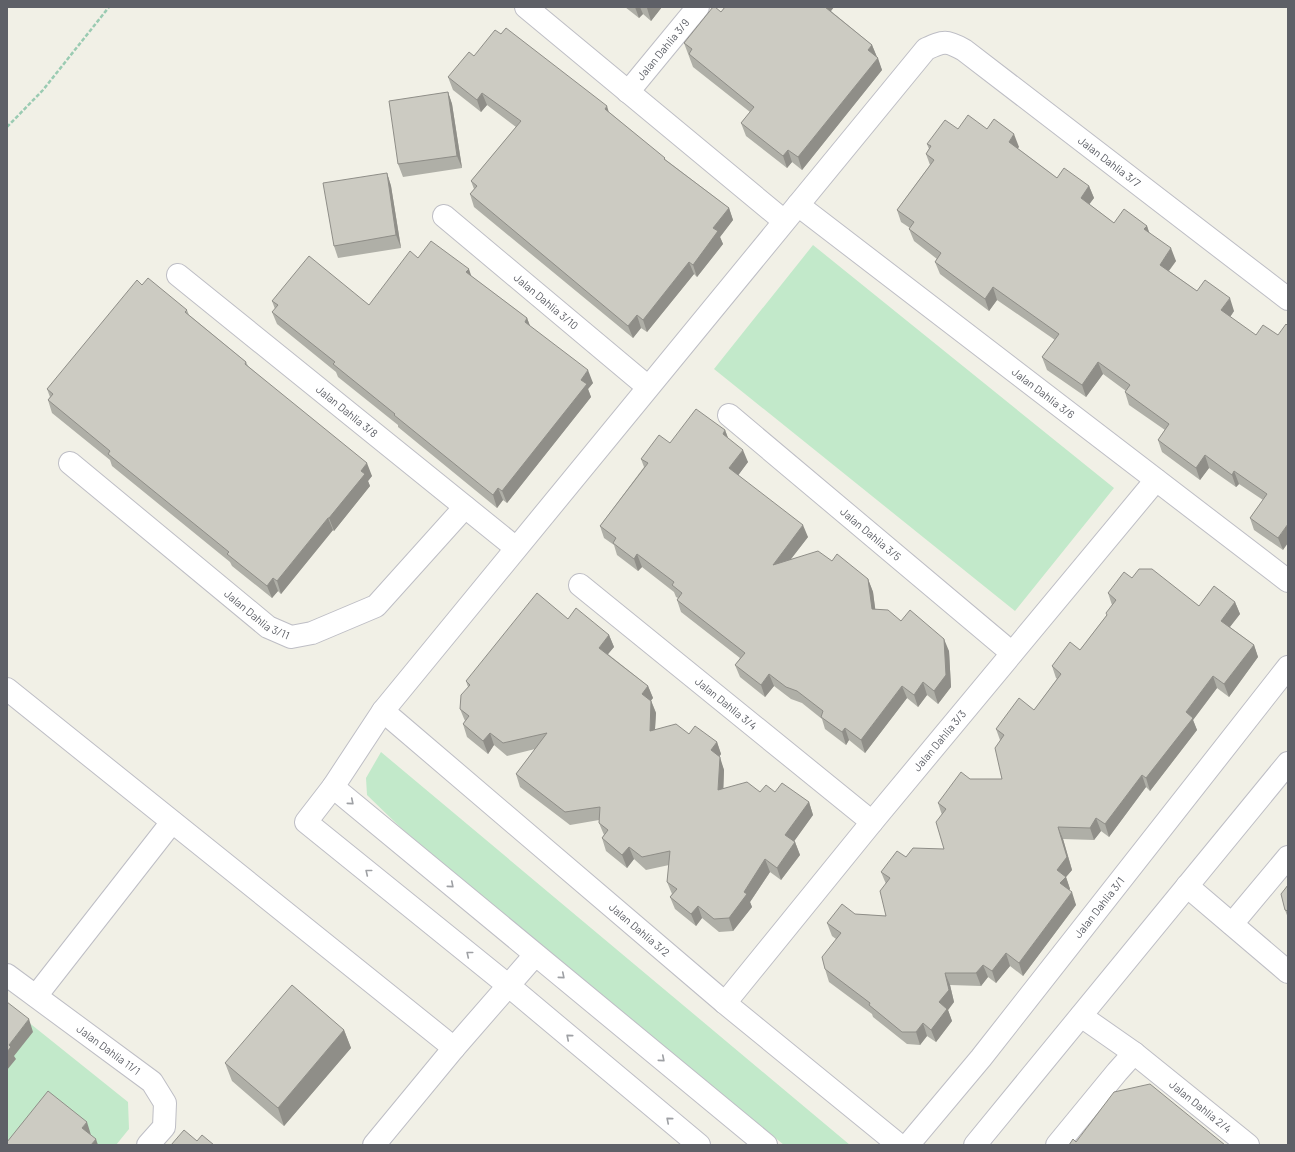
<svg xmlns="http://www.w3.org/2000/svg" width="1295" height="1152" font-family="Barlow,sans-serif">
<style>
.grass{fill:#c2e9ca}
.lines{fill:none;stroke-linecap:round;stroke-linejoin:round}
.minor-casing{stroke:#bebec5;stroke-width:24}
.tertiary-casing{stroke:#bebec5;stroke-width:24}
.path{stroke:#9acbb2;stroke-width:2.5;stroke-dasharray:4 2;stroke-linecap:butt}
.minor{stroke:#fff;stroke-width:22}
.tertiary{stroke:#fff;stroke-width:22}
.wall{fill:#afafa7}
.shaded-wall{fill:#8f8e88}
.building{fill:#cccbc2;stroke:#8f8e88}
.oneway{stroke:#9ea0a4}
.labels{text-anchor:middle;stroke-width:3;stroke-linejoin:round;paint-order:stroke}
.street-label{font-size:11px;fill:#5e6067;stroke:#fff}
</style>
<rect width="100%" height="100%" fill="#f1f0e6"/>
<path class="grass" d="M 813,245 L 1114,488 L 1015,611 L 714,369 Z
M 381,752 L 850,1145 L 784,1145 L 542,947 L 400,827 L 367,795 L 366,778 Z
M 7,1005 L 128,1102 L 129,1129 L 116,1145 L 7,1145 Z"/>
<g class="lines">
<defs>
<g id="minor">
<path d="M 526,7 L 784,221"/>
<path id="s1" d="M 628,92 L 698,7"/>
<path id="s2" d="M 798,205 L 1288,581"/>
<path id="s3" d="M 444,216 L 648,387"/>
<path id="s4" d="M 178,275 L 516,548"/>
<path id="s5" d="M 729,415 L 1012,653"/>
<path id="s6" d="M 70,463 L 268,627 L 291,637 L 312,633 L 376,606 L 465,507"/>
<path id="s7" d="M 580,585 L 872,822"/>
<path d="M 7,689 L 454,1048"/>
<path id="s8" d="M 383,711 L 725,1003 L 899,1145"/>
<path id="s9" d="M 333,787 L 383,711 L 926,49 C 944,41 946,40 964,50 L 1288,299"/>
<path d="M 1187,886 L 1288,972"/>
<path d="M 1232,924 L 1288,857"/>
<path id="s10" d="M 7,975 L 152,1082 L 165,1103 L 164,1127 L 148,1145"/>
<path d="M 36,996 L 172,822"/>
<path id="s11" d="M 725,1003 L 872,822 L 1156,480"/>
<path id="s12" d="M 1081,1016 L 1134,1053 L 1248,1145"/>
<path id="s13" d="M 908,1145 L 981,1058 L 1288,667"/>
<path d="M 975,1145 L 1288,763"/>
<path d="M 1057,1145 L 1117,1072 L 1134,1053"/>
</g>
<path id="tertiary" d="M 374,1145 L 454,1048 L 535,955
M 699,1145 L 509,986 L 306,822 L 333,787 L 766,1145"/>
</defs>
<use href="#minor" class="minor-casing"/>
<use href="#tertiary" class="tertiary-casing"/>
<path class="path" d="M 7,127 L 43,90 L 109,7"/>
<use href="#minor" class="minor"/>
<use href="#tertiary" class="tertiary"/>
</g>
<path class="wall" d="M 625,7 L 662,7 L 651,21 L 643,14 L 639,18 Z
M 725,7 L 834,7 L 831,11 L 872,45 L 882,70 L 802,170 L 792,162 L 787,168 L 746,136 L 741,123 L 750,112 L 693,67 L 684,43 L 721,12 Z
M 474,56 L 609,112 L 666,160 L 729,208 L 733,220 L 720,237 L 723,244 L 697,277 L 694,274 L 647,332 L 641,328 L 633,338 L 474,207 L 470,194 L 474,189 L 471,181 L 516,127 L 487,105 L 481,112 L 453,90 L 448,77 Z
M 448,92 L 452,104 L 462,168 L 403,177 L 398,164 Z
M 958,129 L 987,129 L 1019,147 L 1017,148 L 1057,178 L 1089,186 L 1094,198 L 1089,204 L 1114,223 L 1147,226 L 1149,232 L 1176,261 L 1169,271 L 1197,291 L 1234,311 L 1230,317 L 1283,550 L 1254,530 L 1250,518 L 1263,500 L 1239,484 L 1236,487 L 1209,468 L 1200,480 L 1162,452 L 1158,440 L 1165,430 L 1129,405 L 1125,392 L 1126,391 L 1103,374 L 1086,397 L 1047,370 L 1042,357 L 1055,340 L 997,300 L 989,311 L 940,274 L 935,262 L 937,259 L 914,241 L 909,229 L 910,228 L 901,222 L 897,210 L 930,165 L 926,154 L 929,149 L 927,144 Z
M 387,173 L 391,186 L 401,248 L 338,258 L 334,246 Z
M 418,258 L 471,276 L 527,318 L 530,326 L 593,383 L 588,389 L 591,397 L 507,503 L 503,500 L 497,508 L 398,427 L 398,425 L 338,377 L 336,372 L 277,324 L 272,312 L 275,309 L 272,301 L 369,305 Z
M 142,285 L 187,310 L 189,315 L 246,362 L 248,366 L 372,476 L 368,481 L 370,486 L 334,531 L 333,530 L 281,594 L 278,591 L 272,598 L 232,566 L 230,562 L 112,466 L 110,460 L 52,413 L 48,400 L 50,397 L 47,389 Z
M 725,430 L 728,438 L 748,462 L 738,475 L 808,537 L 791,559 L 832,561 L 868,579 L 873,592 L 875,609 L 901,621 L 949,651 L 951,687 L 938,704 L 927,695 L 918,707 L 907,698 L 865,753 L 849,740 L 846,745 L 825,729 L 822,719 L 802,703 L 791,699 L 774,686 L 765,697 L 740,677 L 735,665 L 740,658 L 681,612 L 677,600 L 678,598 L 676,597 L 674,592 L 642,567 L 638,571 L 617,555 L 614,545 L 604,538 L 600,526 L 644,467 L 641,459 L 670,443 Z
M 1132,578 L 1199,606 L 1235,602 L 1240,614 L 1230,627 L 1254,645 L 1258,657 L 1229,697 L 1217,688 L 1193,720 L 1197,730 L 1150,791 L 1146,787 L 1109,837 L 1101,831 L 1094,840 L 1063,839 L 1072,870 L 1066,877 L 1070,889 L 1069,890 L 1076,905 L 1023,976 L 1010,966 L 996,983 L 988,977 L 981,986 L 950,985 L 954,1002 L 948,1010 L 952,1021 L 936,1042 L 927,1036 L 920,1045 L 907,1044 L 873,1017 L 872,1014 L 829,982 L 825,969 L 836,939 L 832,936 L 827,923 L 855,914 L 886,916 L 886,884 L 881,872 L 906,857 L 944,849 L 942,815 L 938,803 L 970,779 L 1002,779 L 1000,740 L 996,729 L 1034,710 L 1057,679 L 1056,678 L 1052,666 L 1080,650 L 1107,615 L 1112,605 L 1108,593 Z
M 568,619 L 609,635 L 614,647 L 608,654 L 648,686 L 653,698 L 651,700 L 656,713 L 655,730 L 689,734 L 717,742 L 721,754 L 719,757 L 724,770 L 723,788 L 760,792 L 775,792 L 809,802 L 813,815 L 794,841 L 795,842 L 800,855 L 781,880 L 770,872 L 750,902 L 752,907 L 733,931 L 719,932 L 702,918 L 696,926 L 675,909 L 670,897 L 672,894 L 667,882 L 669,865 L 646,870 L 634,859 L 627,868 L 606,851 L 602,838 L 604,835 L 599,823 L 599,820 L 570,825 L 520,787 L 516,774 L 535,749 L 507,756 L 494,745 L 488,754 L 467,737 L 463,724 L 465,721 L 460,709 L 468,687 L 466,681 Z
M 1288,885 L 1288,918 L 1285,910 Z
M 344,1030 L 351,1048 L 284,1126 L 232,1081 L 225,1063 Z"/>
<path class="shaded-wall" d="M 635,7 L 640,7 L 643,14 L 639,18 Z
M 648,7 L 662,7 L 651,21 L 647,8 Z
M 823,7 L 834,7 L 826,17 Z
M 872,45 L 877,57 L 872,63 L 868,50 Z
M 878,58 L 882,70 L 802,170 L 798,157 Z
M 448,92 L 452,104 L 462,168 L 457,156 Z
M 482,93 L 487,105 L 481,112 L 477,100 Z
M 607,106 L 611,119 L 605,109 Z
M 1014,134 L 1019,147 L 1013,154 L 1009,142 Z
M 788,150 L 792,162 L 787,168 L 783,156 Z
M 387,173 L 391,186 L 401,248 L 396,235 Z
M 1089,186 L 1094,198 L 1085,210 L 1081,198 Z
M 729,208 L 733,220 L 720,237 L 723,244 L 697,277 L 693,265 L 713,228 Z
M 1147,226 L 1151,238 L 1144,229 Z
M 1171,248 L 1176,261 L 1164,277 L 1160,265 Z
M 689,262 L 694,274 L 647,332 L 643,320 Z
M 469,269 L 473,281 L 466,272 Z
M 993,287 L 997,300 L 989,311 L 985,299 Z
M 1230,298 L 1234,311 L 1226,323 L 1221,310 Z
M 637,315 L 641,328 L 633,338 L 628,326 Z
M 527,318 L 532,331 L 525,322 Z
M 1098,362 L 1103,374 L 1086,397 L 1082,385 Z
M 588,370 L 593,383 L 588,389 L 591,397 L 507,503 L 502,491 Z
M 725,430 L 730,443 L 723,434 Z
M 743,450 L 748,462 L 734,481 L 729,468 Z
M 1205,455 L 1209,468 L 1200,480 L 1196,468 Z
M 367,463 L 372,476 L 368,481 L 370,486 L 334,531 L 329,518 L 361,471 Z
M 1234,471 L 1239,484 L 1236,487 L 1232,475 Z
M 498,488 L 503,500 L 497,508 L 493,495 Z
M 328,518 L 333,530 L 281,594 L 277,581 Z
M 1288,524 L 1288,543 L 1283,550 L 1278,538 Z
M 803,525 L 808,537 L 777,577 L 773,565 Z
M 637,554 L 642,567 L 638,571 L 634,559 Z
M 273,578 L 278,591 L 272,598 L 267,586 Z
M 868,579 L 873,592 L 877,622 L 872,609 Z
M 1235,602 L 1240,614 L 1225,633 L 1221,621 Z
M 609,635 L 614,647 L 603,660 L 599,648 Z
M 944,639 L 949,651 L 951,687 L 938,704 L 934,691 Z
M 1254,645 L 1258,657 L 1229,697 L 1224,684 Z
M 769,674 L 774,686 L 765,697 L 761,685 Z
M 1213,676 L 1217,688 L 1193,720 L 1197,730 L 1150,791 L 1146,778 L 1186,712 Z
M 923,682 L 927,695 L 918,707 L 914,695 Z
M 648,686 L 653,698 L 647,706 L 642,694 Z
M 902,686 L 907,698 L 865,753 L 861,740 Z
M 651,701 L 656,713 L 654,743 L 650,731 Z
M 845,728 L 849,740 L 846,745 L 842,732 Z
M 490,733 L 494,745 L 488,754 L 483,741 Z
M 717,742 L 721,754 L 715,763 L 711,750 Z
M 720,757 L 724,770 L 723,802 L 718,790 Z
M 1142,775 L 1146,787 L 1109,837 L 1105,824 Z
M 809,802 L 813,815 L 790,847 L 785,835 Z
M 1096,818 L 1101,831 L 1094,840 L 1090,828 Z
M 1058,827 L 1063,839 L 1072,870 L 1066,877 L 1070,889 L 1065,896 L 1060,883 L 1057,870 Z
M 795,842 L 800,855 L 781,880 L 777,868 Z
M 629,847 L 634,859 L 627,868 L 622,855 Z
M 765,859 L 770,872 L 750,902 L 752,907 L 733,931 L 729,918 L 744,892 Z
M 1072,892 L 1076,905 L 1023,976 L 1019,963 Z
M 698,906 L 702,918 L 696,926 L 691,914 Z
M 1006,953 L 1010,966 L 996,983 L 992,971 Z
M 983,965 L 988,977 L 981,986 L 976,973 Z
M 945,973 L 950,985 L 954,1002 L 948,1010 L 952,1021 L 936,1042 L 931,1030 L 939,1002 Z
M 29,1019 L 33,1032 L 14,1056 L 16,1059 L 7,1070 L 7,1052 L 9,1045 Z
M 923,1023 L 927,1036 L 920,1045 L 916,1032 Z
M 344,1030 L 351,1048 L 284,1126 L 278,1108 Z
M 87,1122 L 91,1135 L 86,1140 L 82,1128 Z
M 96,1139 L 98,1145 L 91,1145 Z"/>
<path class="building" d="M 713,7 L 715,7 L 721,12 L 725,7 L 825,7 L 872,45 L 868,50 L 878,58 L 798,157 L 788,150 L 783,156 L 741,123 L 754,107 L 689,54 L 692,49 L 684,43 Z
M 506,28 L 607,106 L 605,109 L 665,158 L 664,159 L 729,208 L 713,228 L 718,231 L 693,265 L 689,262 L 643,320 L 637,315 L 628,326 L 470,194 L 477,186 L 471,181 L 521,121 L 482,93 L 477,100 L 448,77 L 469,52 L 474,56 L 495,30 L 501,34 Z
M 448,92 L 457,156 L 398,164 L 389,101 Z
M 968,115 L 987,129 L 994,119 L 1014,134 L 1009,142 L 1057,178 L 1064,168 L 1089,186 L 1081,198 L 1114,223 L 1124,209 L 1147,226 L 1144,229 L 1171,248 L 1160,265 L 1197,291 L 1205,280 L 1230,298 L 1221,310 L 1256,335 L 1263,325 L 1278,335 L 1286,324 L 1288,326 L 1288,524 L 1278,538 L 1250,518 L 1267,494 L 1234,471 L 1232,475 L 1205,455 L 1196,468 L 1158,440 L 1169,424 L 1125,392 L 1130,385 L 1098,362 L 1082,385 L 1042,357 L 1059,334 L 993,287 L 985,299 L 935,262 L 941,253 L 909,229 L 914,222 L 897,210 L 934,160 L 926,154 L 931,146 L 927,144 L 945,120 L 958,129 Z
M 387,173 L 396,235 L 334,246 L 323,183 Z
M 431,241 L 469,269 L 466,272 L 527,318 L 525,322 L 588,370 L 581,380 L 587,384 L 502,491 L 498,488 L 493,495 L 394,415 L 395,414 L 333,364 L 335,362 L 272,312 L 278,305 L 272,301 L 309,256 L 369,305 L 410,251 L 418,258 Z
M 148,278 L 187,310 L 185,312 L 246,362 L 245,364 L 367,463 L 361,471 L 365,474 L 329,518 L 328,518 L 277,581 L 273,578 L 267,586 L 227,554 L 229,552 L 108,454 L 110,451 L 48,400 L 53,394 L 47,389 L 137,280 L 142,285 Z
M 696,409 L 725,430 L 723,434 L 743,450 L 729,468 L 803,525 L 773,565 L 818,551 L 832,561 L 837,554 L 868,579 L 872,609 L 888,610 L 901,621 L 910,610 L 944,639 L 946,675 L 934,691 L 923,682 L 914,695 L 902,686 L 861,740 L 845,728 L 842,732 L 821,717 L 823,711 L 797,691 L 786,687 L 769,674 L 761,685 L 735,665 L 745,653 L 677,600 L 682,593 L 672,585 L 674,582 L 637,554 L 634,559 L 613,543 L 616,538 L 600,526 L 648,463 L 641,459 L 659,435 L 670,443 Z
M 1139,569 L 1152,569 L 1199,606 L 1214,586 L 1235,602 L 1221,621 L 1254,645 L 1224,684 L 1213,676 L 1186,712 L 1193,718 L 1146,778 L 1142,775 L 1105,824 L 1096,818 L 1090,828 L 1058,827 L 1067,857 L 1057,870 L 1066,877 L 1060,883 L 1072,892 L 1019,963 L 1006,953 L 992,971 L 983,965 L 976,973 L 945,973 L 949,990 L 939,1002 L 947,1009 L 931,1030 L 923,1023 L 916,1032 L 902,1032 L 869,1005 L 870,1003 L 825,969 L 822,957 L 841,933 L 827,923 L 842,904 L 855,914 L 886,916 L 880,891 L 890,878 L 881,872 L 897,851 L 906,857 L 913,848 L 944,849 L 936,822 L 946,809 L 938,803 L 961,772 L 970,779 L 1002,779 L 995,748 L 1004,735 L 996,729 L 1019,698 L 1034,710 L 1061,674 L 1052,666 L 1070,642 L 1080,650 L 1107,615 L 1106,613 L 1116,600 L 1108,593 L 1124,572 L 1132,578 Z
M 537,593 L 568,619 L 576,608 L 609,635 L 599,648 L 648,686 L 642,694 L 651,701 L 650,731 L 676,724 L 689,734 L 695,726 L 717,742 L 711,750 L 720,757 L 718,790 L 747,782 L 760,792 L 766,785 L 775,792 L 782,783 L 809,802 L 785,835 L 795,842 L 777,868 L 765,859 L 744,892 L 747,894 L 729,918 L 714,919 L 698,906 L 691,914 L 670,897 L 677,889 L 667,882 L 670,851 L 642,857 L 629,847 L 622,855 L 602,838 L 608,830 L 599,823 L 600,807 L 565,812 L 516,774 L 547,733 L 503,743 L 490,733 L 483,741 L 463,724 L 469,716 L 460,709 L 461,695 L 470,685 L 466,681 Z
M 1288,885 L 1288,911 L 1285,910 L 1281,894 Z
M 292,985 L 344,1030 L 278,1108 L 225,1063 Z
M 7,1002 L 29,1019 L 9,1045 L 11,1047 L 7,1052 Z
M 1150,1084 L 1225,1145 L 1069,1145 L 1073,1139 L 1076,1142 L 1114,1092 Z
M 48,1091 L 87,1122 L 82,1128 L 96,1139 L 91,1145 L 7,1145 L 7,1142 Z
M 184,1130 L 197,1141 L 202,1135 L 214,1145 L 171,1145 Z"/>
<defs><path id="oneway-chevron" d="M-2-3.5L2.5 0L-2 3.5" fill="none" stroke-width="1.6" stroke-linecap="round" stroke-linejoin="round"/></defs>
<g class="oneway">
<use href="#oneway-chevron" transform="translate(351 802) rotate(40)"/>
<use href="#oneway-chevron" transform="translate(368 872) rotate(-141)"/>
<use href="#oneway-chevron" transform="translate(451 885) rotate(40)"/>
<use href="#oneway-chevron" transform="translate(469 954) rotate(-141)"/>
<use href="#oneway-chevron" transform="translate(562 976) rotate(40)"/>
<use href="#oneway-chevron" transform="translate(569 1037) rotate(-140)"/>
<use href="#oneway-chevron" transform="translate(662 1059) rotate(40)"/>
<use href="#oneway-chevron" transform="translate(669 1120) rotate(-140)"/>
</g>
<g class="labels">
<g class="street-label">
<text dy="4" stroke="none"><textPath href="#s1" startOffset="55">Jalan Dahlia 3/9</textPath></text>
<text dy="4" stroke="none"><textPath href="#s9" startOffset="1171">Jalan Dahlia 3/7</textPath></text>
<text dy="4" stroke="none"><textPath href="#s3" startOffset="133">Jalan Dahlia 3/10</textPath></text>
<text dy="4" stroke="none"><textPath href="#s2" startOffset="309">Jalan Dahlia 3/6</textPath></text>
<text dy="4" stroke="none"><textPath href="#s4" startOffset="217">Jalan Dahlia 3/8</textPath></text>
<text dy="4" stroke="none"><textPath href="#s5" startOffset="185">Jalan Dahlia 3/5</textPath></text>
<text dy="4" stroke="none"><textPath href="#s6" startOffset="241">Jalan Dahlia 3/11</textPath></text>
<text dy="4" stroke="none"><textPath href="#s7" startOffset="188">Jalan Dahlia 3/4</textPath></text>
<text dy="4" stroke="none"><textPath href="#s11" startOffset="339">Jalan Dahlia 3/3</textPath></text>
<text dy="4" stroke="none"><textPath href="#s13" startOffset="305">Jalan Dahlia 3/1</textPath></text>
<text dy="4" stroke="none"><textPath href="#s8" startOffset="337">Jalan Dahlia 3/2</textPath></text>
<text dy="4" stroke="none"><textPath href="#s10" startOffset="126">Jalan Dahlia 11/1</textPath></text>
<text dy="4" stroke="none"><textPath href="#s12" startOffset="150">Jalan Dahlia 2/4</textPath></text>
</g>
</g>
<rect width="1295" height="1152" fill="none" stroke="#5e6067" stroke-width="16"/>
</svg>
